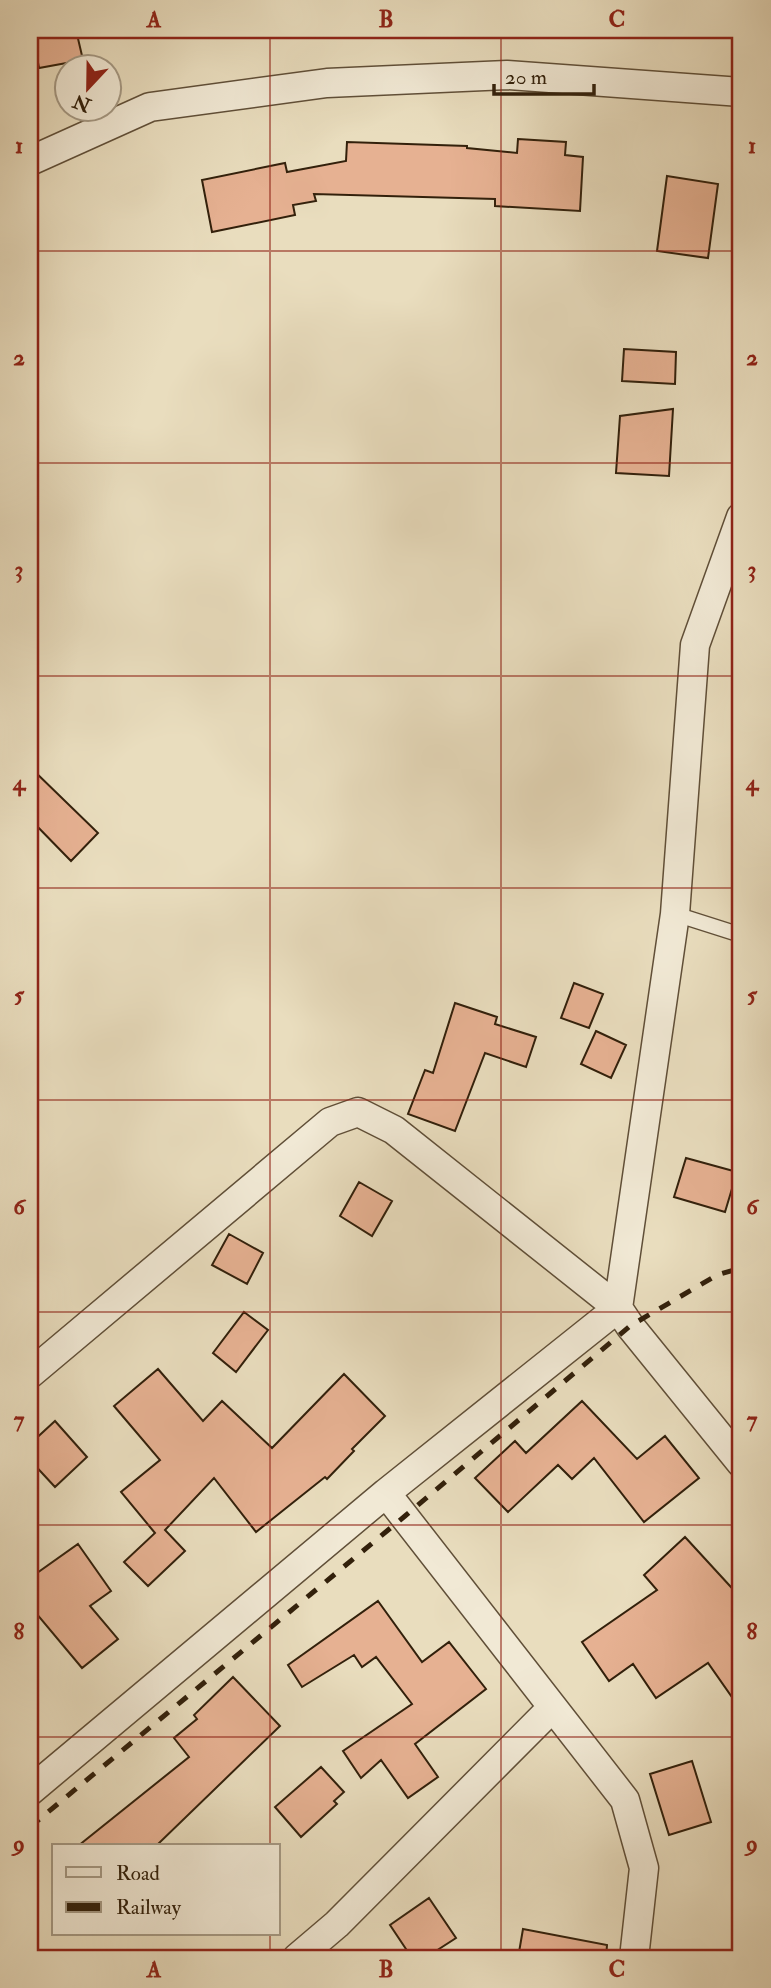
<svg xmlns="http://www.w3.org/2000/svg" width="771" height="1988" font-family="'IM FELL Double Pica',serif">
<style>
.building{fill:#e6b192;stroke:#32200b;stroke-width:2}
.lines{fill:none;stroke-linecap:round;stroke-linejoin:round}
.service-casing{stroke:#604f38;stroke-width:17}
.minor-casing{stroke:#604f38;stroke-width:31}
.service{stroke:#f1e9d5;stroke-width:14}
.minor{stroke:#f1e9d5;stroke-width:28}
.rail{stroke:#32200b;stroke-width:5;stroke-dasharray:12 12;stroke-linecap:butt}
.grid{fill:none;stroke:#8f2418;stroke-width:2;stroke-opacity:0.55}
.neatline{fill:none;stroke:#8f2418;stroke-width:2.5}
.grid-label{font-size:23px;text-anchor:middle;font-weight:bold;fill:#8f2418}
</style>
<rect width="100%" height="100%" fill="#e9ddbe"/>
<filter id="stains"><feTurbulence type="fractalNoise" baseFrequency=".00286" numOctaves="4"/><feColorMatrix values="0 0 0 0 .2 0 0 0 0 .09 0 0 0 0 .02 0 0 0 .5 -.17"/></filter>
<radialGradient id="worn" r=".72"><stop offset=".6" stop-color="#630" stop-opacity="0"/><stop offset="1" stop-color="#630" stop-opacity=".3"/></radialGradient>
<path class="building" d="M 32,30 L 76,30 L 83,60 L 39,68 Z
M 518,139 L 566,142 L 565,155 L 583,157 L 580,211 L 495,206 L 495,199 L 314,194 L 316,201 L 293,205 L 295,215 L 212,232 L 202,180 L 285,163 L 287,172 L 346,161 L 347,142 L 467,146 L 467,148 L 517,153 Z
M 667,176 L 718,184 L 708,258 L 657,251 Z
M 624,349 L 676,352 L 675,384 L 622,381 Z
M 673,409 L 669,476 L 616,473 L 620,416 Z
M 30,767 L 98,833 L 71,861 L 30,819 Z
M 574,983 L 603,994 L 589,1028 L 561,1018 Z
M 455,1003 L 497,1017 L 495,1024 L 536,1037 L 526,1067 L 485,1053 L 455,1131 L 408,1114 L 425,1070 L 433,1073 Z
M 596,1031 L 626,1045 L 611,1078 L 581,1064 Z
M 686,1158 L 737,1172 L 725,1212 L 674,1197 Z
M 359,1182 L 392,1201 L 372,1236 L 340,1216 Z
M 229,1234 L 263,1253 L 247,1284 L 212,1265 Z
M 244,1312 L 268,1330 L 236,1372 L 213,1353 Z
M 158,1369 L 203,1421 L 222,1401 L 272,1448 L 344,1374 L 385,1416 L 352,1449 L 354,1451 L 327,1479 L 325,1477 L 256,1532 L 214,1478 L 165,1530 L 185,1551 L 148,1586 L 124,1562 L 155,1533 L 121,1492 L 160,1460 L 114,1406 Z
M 582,1401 L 637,1459 L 665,1436 L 699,1478 L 644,1522 L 594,1458 L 572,1479 L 558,1465 L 508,1512 L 475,1478 L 515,1441 L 526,1453 Z
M 55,1421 L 87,1457 L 55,1487 L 30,1460 L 30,1444 Z
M 685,1537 L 741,1598 L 741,1710 L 708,1663 L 656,1698 L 633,1664 L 609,1681 L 582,1642 L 657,1590 L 644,1575 Z
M 78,1544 L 111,1591 L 90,1606 L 118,1639 L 82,1668 L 30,1606 L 30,1578 Z
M 378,1601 L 422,1662 L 449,1642 L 486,1689 L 415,1744 L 438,1777 L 408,1798 L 381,1760 L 361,1778 L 343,1751 L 412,1704 L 376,1657 L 362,1667 L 354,1655 L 302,1687 L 288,1665 Z
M 233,1677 L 280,1726 L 156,1846 L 78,1846 L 189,1757 L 174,1738 L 197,1719 L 194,1715 Z
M 692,1761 L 711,1822 L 669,1835 L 650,1774 Z
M 321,1767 L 344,1792 L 334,1801 L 337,1804 L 301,1837 L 275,1807 Z
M 429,1898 L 456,1938 L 425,1958 L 412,1958 L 390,1925 Z
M 523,1929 L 607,1945 L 606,1958 L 518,1958 Z"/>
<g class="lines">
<defs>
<path id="service" d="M 675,914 L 741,935"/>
<path id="minor" d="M 30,161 L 150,107 L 327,83 L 507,75 L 741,92
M 741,517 L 695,645 L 675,914 L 618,1308 L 630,1326 L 741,1463
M 30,1374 L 330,1122 L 358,1112 L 394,1130 L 618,1308 L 386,1493 L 30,1791
M 386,1493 L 625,1800 L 644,1868 L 634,1958
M 297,1958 L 337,1924 L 552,1708"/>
</defs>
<use href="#service" class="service-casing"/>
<use href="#minor" class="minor-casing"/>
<use href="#service" class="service"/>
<use href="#minor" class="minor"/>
<path class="rail" d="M 30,1827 L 405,1516 L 630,1326 L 717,1275 L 741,1268"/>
</g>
<path class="grid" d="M 270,30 L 270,1846M 501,30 L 501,1958M 30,251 L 741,251M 30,463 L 741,463M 30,676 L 741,676M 30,888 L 741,888M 30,1100 L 741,1100M 30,1312 L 741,1312M 30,1525 L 741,1525M 30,1737 L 741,1737M 270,1934 L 270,1958"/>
<rect width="771" height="1988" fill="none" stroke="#e9ddbe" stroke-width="77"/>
<rect x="52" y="1844" width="228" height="91" fill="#f1e9d5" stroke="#a59984" stroke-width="2"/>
<rect x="66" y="1867" width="35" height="10" fill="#f1e9d5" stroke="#a59984" stroke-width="2"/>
<text x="116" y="1880" font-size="21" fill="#32200b">Road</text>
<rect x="66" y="1902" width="35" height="10" fill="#32200b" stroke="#a59984" stroke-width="2"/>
<text x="116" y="1914" font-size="21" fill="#32200b">Railway</text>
<g transform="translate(88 88) rotate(202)"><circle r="33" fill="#f1e9d5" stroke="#a59984" stroke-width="2"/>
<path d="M0-5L12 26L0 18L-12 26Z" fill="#8f2418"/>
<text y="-10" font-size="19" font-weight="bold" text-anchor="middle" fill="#32200b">N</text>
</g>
<path d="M494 84v10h100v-10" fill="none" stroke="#32200b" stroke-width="3.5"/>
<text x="505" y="84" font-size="21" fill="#32200b" stroke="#f1e9d5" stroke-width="5" paint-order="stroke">20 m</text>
<rect x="38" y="38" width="694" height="1912" class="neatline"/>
<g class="grid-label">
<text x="154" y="27">A</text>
<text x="386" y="27">B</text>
<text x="617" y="27">C</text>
<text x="19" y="153">1</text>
<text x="752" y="153">1</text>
<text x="19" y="365">2</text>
<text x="752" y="365">2</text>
<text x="19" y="577">3</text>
<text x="752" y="577">3</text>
<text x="19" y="790">4</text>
<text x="752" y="790">4</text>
<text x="19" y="1002">5</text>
<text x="752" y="1002">5</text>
<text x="19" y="1214">6</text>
<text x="752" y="1214">6</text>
<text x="19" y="1427">7</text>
<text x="752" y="1427">7</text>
<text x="19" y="1639">8</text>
<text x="752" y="1639">8</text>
<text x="19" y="1851">9</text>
<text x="752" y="1851">9</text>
<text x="154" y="1977">A</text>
<text x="386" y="1977">B</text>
<text x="617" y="1977">C</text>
</g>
<rect width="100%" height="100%" filter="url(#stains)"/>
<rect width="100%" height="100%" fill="url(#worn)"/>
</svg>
